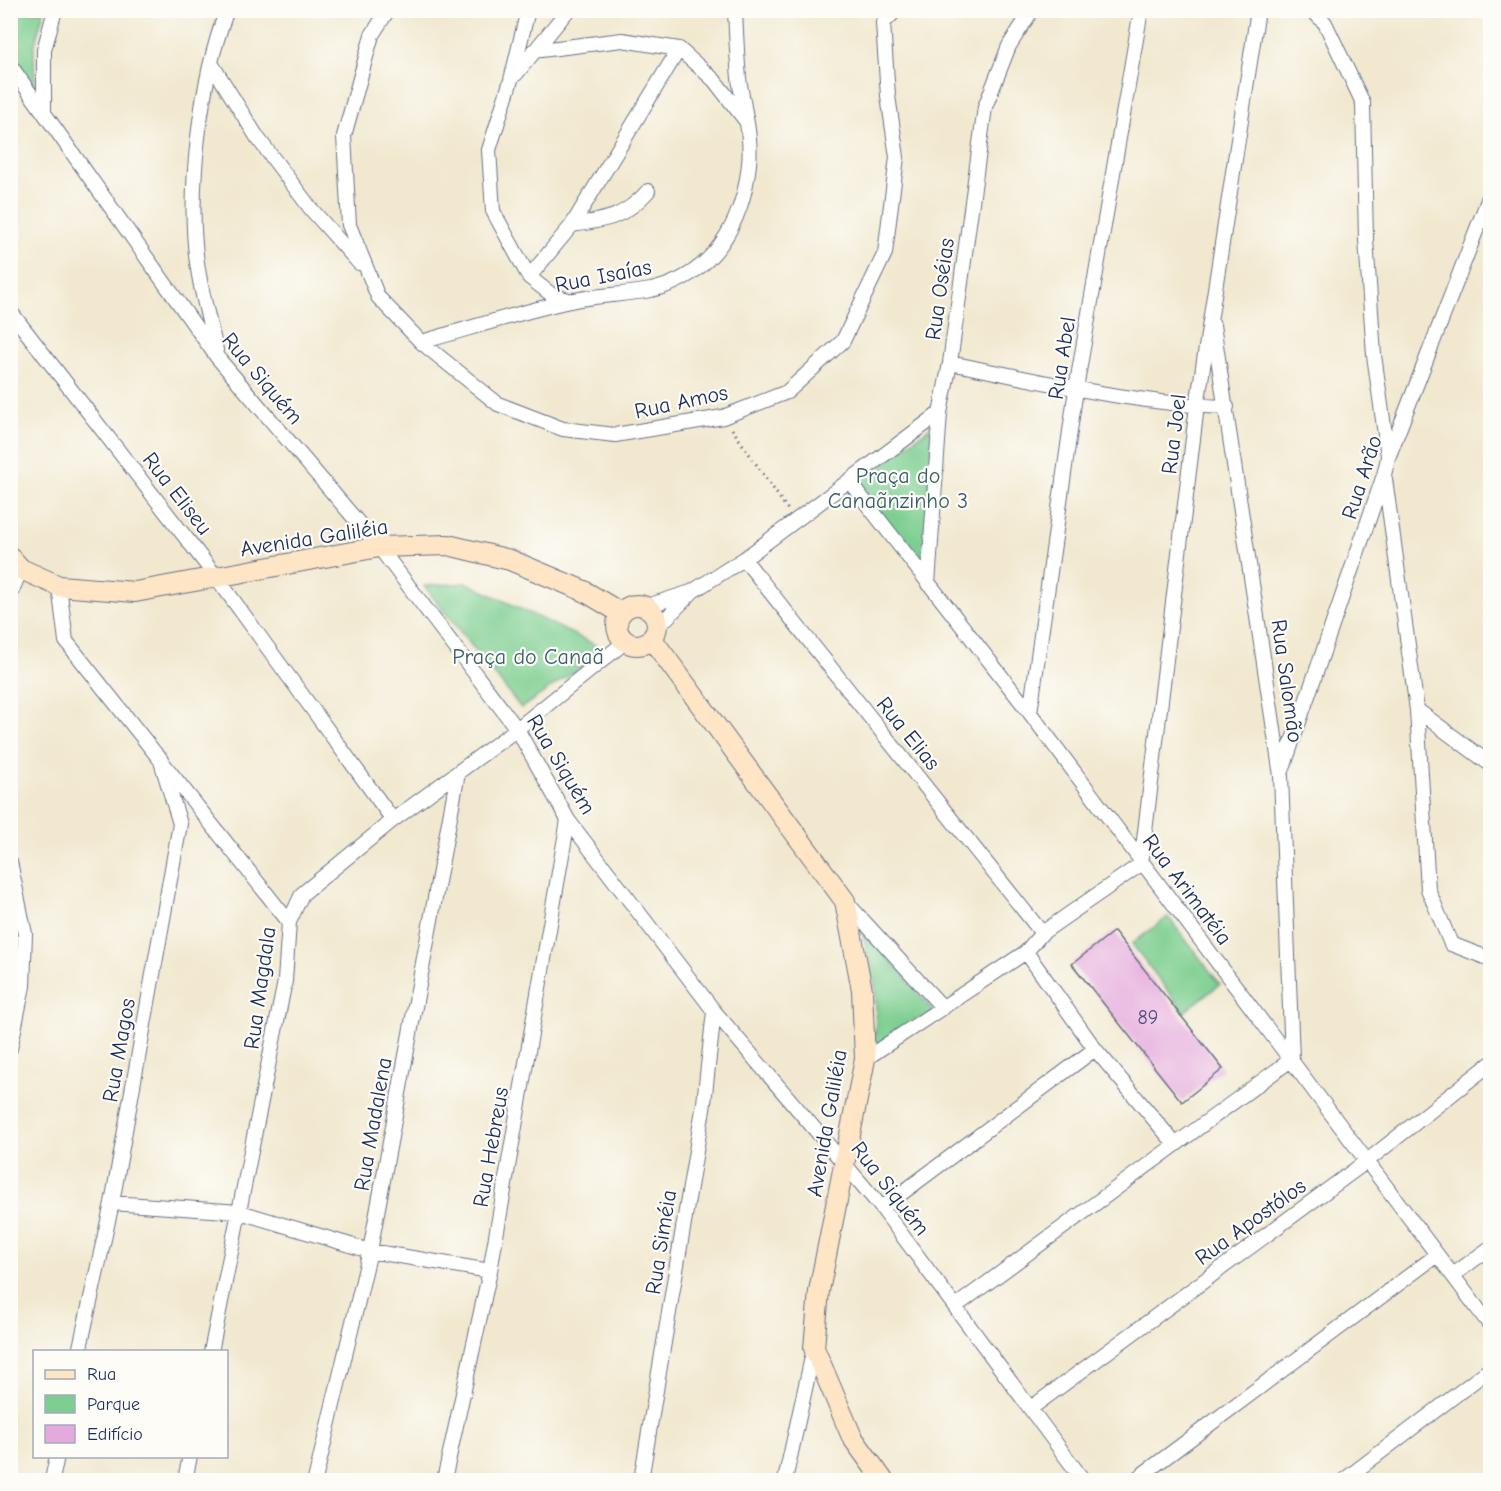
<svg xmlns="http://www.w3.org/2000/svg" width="1501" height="1491" font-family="'Comic Neue',sans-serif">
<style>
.green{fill:#7dce90;stroke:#4c7e77;stroke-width:1.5}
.building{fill:#e5aadd}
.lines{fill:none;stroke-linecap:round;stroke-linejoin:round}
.street-casing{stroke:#667086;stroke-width:16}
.secondary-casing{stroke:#667086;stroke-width:22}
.path{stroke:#667086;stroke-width:3;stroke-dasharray:1.5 4.5;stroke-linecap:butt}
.street{stroke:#fff;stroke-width:14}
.secondary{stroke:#fde5c5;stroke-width:20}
.labels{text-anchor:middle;stroke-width:4.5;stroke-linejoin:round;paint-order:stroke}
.number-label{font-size:20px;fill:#4e4e7e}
.street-label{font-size:22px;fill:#1b2f5e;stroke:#fdfcf7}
.park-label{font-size:22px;fill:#385f6d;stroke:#fdfcf7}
</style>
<rect width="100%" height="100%" fill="#fdfcf7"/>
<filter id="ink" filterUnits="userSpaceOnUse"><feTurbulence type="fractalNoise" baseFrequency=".0167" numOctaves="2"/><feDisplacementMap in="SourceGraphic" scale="12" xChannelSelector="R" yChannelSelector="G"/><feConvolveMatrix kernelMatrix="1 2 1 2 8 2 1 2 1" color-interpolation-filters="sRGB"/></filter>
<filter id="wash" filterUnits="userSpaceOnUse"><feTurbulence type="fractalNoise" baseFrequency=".008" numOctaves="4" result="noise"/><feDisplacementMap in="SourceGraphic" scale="24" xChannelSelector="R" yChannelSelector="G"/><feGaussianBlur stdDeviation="1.35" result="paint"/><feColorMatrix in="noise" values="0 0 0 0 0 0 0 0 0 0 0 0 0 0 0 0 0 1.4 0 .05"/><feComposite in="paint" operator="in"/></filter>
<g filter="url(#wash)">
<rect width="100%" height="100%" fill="#f1e8cf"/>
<path class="green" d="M 10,11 L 44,11 L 34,47 L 35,93 L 11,57 Z
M 934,425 L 924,571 L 854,482 Z
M 467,583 L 606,650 L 521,708 L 424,586 Z
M 1168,917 L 1220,984 L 1184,1012 L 1132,944 Z
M 857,919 L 934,1012 L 872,1050 C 882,999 873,966 857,919 Z"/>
<g id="blocks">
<path class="building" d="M 1114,931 L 1223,1069 L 1182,1102 L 1072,964 Z"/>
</g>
</g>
<g filter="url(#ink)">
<use href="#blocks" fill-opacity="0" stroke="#667086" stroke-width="1.5"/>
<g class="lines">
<defs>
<path id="street" d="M 388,10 L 372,35 L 344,136 L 349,225 L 378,297 L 421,342 L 498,404 L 563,429 L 615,435 L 723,417 L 787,392 L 843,341 L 885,253 L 897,157 L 888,96 L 883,23 L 896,10
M 528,10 L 511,80 L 489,150 L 493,211 L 529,277 L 552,295 L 571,301
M 1312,10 L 1325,23 L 1363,103 L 1366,240 L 1374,355 L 1388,456
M 533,51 L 622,40 L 679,49 L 714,80 L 746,121
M 211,63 L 257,137 L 311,209 L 359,263
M 10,65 L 217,357 L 379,547 L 517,729 L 568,820 L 714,1011 L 882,1208 L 1083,1480
M 516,74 L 568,10
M 44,112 L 44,50 L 55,10
M 572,225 C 606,220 624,218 648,191
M 529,277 L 572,225 L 679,49
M 10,311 L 217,578 L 393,820
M 421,342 C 471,328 520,312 570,301 C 596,295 624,295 651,290 C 713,276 743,223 749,164 C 752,134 743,108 739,78 C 737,56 736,33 735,10
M 216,350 C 210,323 202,296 198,269 C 186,196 200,80 227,10
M 950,363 C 1041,381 1134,404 1227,407
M 1385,479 L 1417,710 L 1428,889 L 1451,944 L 1490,959
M 849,481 L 1030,713 L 1490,1325
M 744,559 L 1042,933
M 928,584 L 940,413 L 950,363 L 985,107 L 1009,46 L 1032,10
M 59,586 L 66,641 L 289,922
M 10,595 L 21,569
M 644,607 L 691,592
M 657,628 L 693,591 L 744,559 L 940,413
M 1417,710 L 1490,764
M 1030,713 L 1076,389 L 1141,10
M 1281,774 L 1384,475 L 1388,458 L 1490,195
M 10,862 L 25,934 L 23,986 L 10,1049
M 845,901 L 943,1008
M 1026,952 L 1095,1049 L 1175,1144
M 865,1059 L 1026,952 L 1042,933 L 1141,864 L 1197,406 L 1258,10
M 112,1203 L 240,1212 L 370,1251 L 490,1271
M 882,1208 L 1095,1049
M 1453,1275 L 1490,1248
M 956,1306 L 1292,1059 L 1281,776 L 1213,325
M 79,1352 L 112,1203 L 180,824 L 160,758
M 211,1352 L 285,981 L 289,922 L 302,894 L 393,820 L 517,729 L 625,642
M 1031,1408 L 1367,1161 L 1490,1064
M 52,1480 L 57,1456
M 185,1480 L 190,1456
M 315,1480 L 370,1251 L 458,773
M 444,1480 L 490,1271 L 568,820
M 641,1480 L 704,1103 L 714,1011
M 785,1480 L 814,1348
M 1135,1480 L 1437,1255
M 1344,1480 L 1490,1369"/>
<path id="secondary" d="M 10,557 L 21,569 L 59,586 L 135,592 L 379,547 L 448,545 L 510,560 L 584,591 L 621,613
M617 625a20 20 0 1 1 40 0a20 20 0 1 1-40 0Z
M 652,639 L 845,901 L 862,990 L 865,1059 L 819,1291 L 814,1348 L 852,1437 L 883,1480"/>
</defs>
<use href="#street" class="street-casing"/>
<use href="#secondary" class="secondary-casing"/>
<path class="path" d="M 732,429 L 788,510"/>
<use href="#street" class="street"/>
<use href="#secondary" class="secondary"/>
</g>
</g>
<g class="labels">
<g class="number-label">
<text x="1148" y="1024">89</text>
</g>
<g class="street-label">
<text transform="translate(603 275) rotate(-11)" y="8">Rua Isaías</text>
<text transform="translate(939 289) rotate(-82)" y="8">Rua Oséias</text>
<text transform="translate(1061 358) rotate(-81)" y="8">Rua Abel</text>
<text transform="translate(263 378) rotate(50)" y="8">Rua Siquém</text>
<text transform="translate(681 401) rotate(-12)" y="8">Rua Amos</text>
<text transform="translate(1173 434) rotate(-83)" y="8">Rua Joel</text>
<text transform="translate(1361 477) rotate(-72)" y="8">Rua Arão</text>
<text transform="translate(178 493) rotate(52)" y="8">Rua Eliseu</text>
<text transform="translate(314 537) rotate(-9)" y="8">Avenida Galiléia</text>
<text transform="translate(1288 681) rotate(82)" y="8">Rua Salomão</text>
<text transform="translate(909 733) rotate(51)" y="8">Rua Elias</text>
<text transform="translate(562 764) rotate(59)" y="8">Rua Siquém</text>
<text transform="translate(1188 889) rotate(53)" y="8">Rua Arimatéia</text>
<text transform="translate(259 988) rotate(-82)" y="8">Rua Magdala</text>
<text transform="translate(118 1050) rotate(-80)" y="8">Rua Magos</text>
<text transform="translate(826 1123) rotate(-80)" y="8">Avenida Galiléia</text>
<text transform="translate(372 1124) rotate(-80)" y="8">Rua Madalena</text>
<text transform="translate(490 1147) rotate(-80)" y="8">Rua Hebreus</text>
<text transform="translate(891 1188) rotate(52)" y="8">Rua Siquém</text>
<text transform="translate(1250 1221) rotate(-36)" y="8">Rua Apostólos</text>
<text transform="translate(660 1242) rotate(-81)" y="8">Rua Siméia</text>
</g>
<g class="park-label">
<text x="898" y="483">Praça do<tspan x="898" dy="25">Canaãnzinho 3</tspan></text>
<text x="528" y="664">Praça do Canaã</text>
</g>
</g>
<rect width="1501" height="1491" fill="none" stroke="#fdfcf7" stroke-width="36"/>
<rect x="33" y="1350" width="195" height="108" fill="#fdfcf7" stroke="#a3aaba" stroke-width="1.5"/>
<rect x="45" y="1370" width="30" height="9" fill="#fde5c5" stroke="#a3aaba" stroke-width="1.5"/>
<text x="87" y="1380" font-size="18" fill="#1b2f5e">Rua</text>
<rect x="45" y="1395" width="30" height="18" fill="#7dce90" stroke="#a3aaba" stroke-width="1.5"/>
<text x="87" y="1410" font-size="18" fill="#1b2f5e">Parque</text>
<rect x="45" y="1425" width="30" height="18" fill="#e5aadd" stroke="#a3aaba" stroke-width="1.5"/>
<text x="87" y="1440" font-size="18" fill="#1b2f5e">Edifício</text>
</svg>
